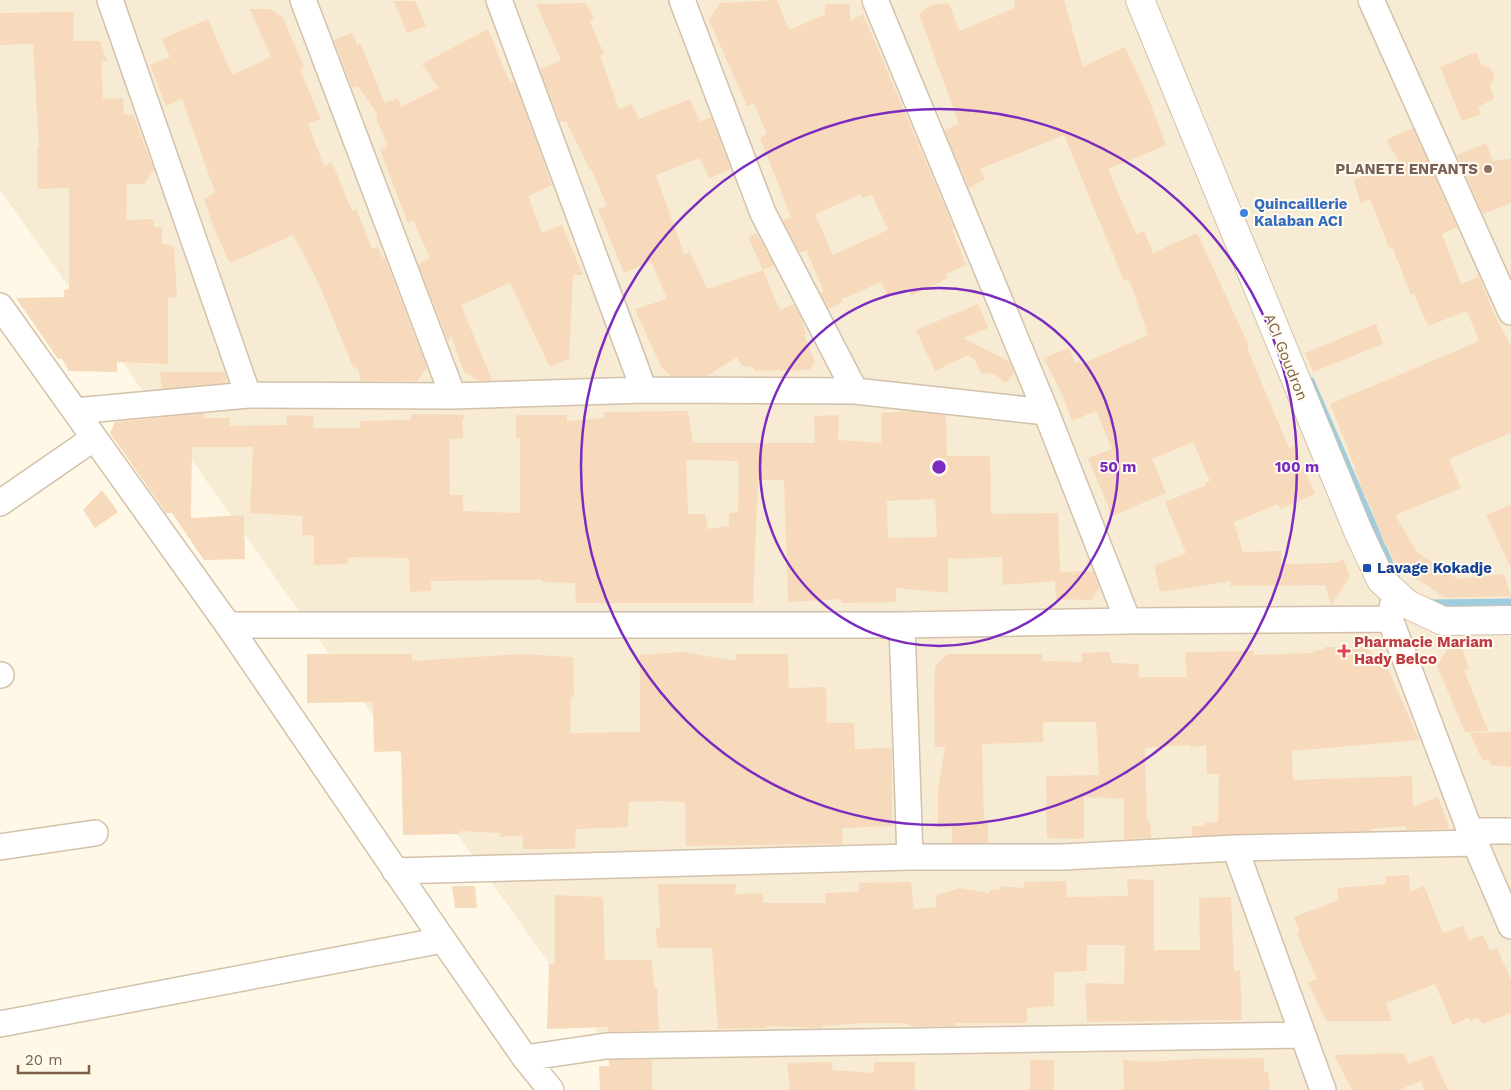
<svg xmlns="http://www.w3.org/2000/svg" width="1511" height="1090" font-family="'Work Sans',sans-serif">
<style>
.residential{fill:#f7ebd4}
.lines{fill:none;stroke-linecap:round;stroke-linejoin:round}
.stream{stroke:#9dcdde;stroke-width:7}
.building{fill:#f7dabb;fill-rule:evenodd}
.minor-casing{stroke:#d3c1aa;stroke-width:28}
.tertiary-casing{stroke:#d3c1aa;stroke-width:30}
.minor{stroke:#fff;stroke-width:25}
.tertiary{stroke:#fff;stroke-width:28}
.ring{fill:none;stroke:#7b2cbf;stroke-width:2.5}
.education-dot{fill:#8d6e63;stroke:#fffbef;stroke-width:2}
.shop-dot{fill:#3f7fe0;stroke:#fffbef;stroke-width:2}
.transit-dot{fill:#1a4fb4;stroke:#fffbef;stroke-width:2}
.health-dot{fill:#e0444e;stroke:#fffbef;stroke-width:2}
.labels{text-anchor:middle;stroke-width:4;stroke-linejoin:round;paint-order:stroke}
.education-label{font-size:15px;font-weight:bold;fill:#785e54;stroke:#fffbef;text-anchor:end}
.shop-label{font-size:15px;font-weight:bold;fill:#366cbe;stroke:#fffbef;text-anchor:start}
.street-label{font-size:15px;fill:#7c6047;stroke:#fffbef}
.transit-label{font-size:15px;font-weight:bold;fill:#164399;stroke:#fffbef;text-anchor:start}
.health-label{font-size:15px;font-weight:bold;fill:#be3a42;stroke:#fffbef;text-anchor:start}
.centre{fill:#7b2cbf;stroke:#fffbef;stroke-width:2.5}
.ring-label{font-size:15px;text-anchor:middle;font-weight:bold;fill:#7b2cbf;stroke:#fffbef;stroke-width:4;stroke-linejoin:round;paint-order:stroke}
</style>
<rect width="100%" height="100%" fill="#fff8e7"/>
<path class="residential" d="M 0,0 L 1511,0 L 1511,1090 L 639,1090 L 0,190 Z"/>
<g class="lines">
<path class="stream" d="M 1311,381 L 1398,582
M 1429,603 L 1511,602"/>
</g>
<path class="building" d="M 777,0 L 789,30 L 825,15 L 825,4 L 850,4 L 850,21 L 863,14 L 954,228 L 952,229 L 966,265 L 946,274 L 948,278 L 911,296 L 908,288 L 887,296 L 882,282 L 842,299 L 843,302 L 829,309 L 820,292 L 824,291 L 806,250 L 800,253 L 783,221 L 791,217 L 760,138 L 767,134 L 754,104 L 747,106 L 709,20 L 720,3 ZM 861,194 L 862,198 L 872,195 L 888,230 L 833,255 L 815,214 Z
M 1015,0 L 1064,0 L 1083,67 L 1125,47 L 1148,97 L 1166,145 L 1108,169 L 1136,234 L 1144,231 L 1153,253 L 1197,233 L 1249,346 L 1247,348 L 1289,448 L 1294,446 L 1315,494 L 1281,509 L 1278,504 L 1234,522 L 1243,552 L 1281,551 L 1281,564 L 1334,563 L 1343,559 L 1350,576 L 1331,605 L 1325,585 L 1230,586 L 1231,581 L 1160,592 L 1154,566 L 1186,553 L 1165,502 L 1206,485 L 1205,483 L 1210,481 L 1193,442 L 1152,459 L 1166,493 L 1112,516 L 1088,458 L 1112,449 L 1096,411 L 1072,421 L 1062,394 L 1044,358 L 1069,348 L 1075,363 L 1079,361 L 1082,364 L 1148,335 L 1129,279 L 1124,281 L 1064,135 L 980,169 L 985,179 L 969,188 L 944,130 L 959,124 L 919,14 L 931,5 L 949,3 L 959,31 L 1015,8 Z
M 394,1 L 415,1 L 426,26 L 407,33 Z
M 586,3 L 594,19 L 590,21 L 604,54 L 600,55 L 619,109 L 632,104 L 639,119 L 690,99 L 700,122 L 711,117 L 731,169 L 709,178 L 700,158 L 656,175 L 684,254 L 690,252 L 707,289 L 763,270 L 780,310 L 794,304 L 802,320 L 806,334 L 804,335 L 815,362 L 809,370 L 755,371 L 753,367 L 742,366 L 737,357 L 707,376 L 671,376 L 661,367 L 635,309 L 667,299 L 651,261 L 624,273 L 598,209 L 607,206 L 592,170 L 590,170 L 566,121 L 560,122 L 540,70 L 561,60 L 536,4 Z
M 250,9 L 270,9 L 283,18 L 304,67 L 300,70 L 321,119 L 308,124 L 324,166 L 332,162 L 352,211 L 356,209 L 372,249 L 378,247 L 383,258 L 385,258 L 427,368 L 417,381 L 361,381 L 358,368 L 353,367 L 319,284 L 293,235 L 230,263 L 213,226 L 204,199 L 215,192 L 182,99 L 166,106 L 150,65 L 170,57 L 162,39 L 208,19 L 232,75 L 271,57 Z
M 74,12 L 73,41 L 100,41 L 107,61 L 101,61 L 103,99 L 123,98 L 124,115 L 133,114 L 154,170 L 144,184 L 127,184 L 126,220 L 153,219 L 154,227 L 162,227 L 162,244 L 174,246 L 177,297 L 168,298 L 168,364 L 117,362 L 117,372 L 69,371 L 62,359 L 58,359 L 16,298 L 64,297 L 64,290 L 69,289 L 69,188 L 38,189 L 37,147 L 39,148 L 33,44 L 0,45 L 0,13 Z
M 488,29 L 510,83 L 514,81 L 552,185 L 528,196 L 542,233 L 562,225 L 583,275 L 573,275 L 569,359 L 550,367 L 510,283 L 461,305 L 492,380 L 480,381 L 464,372 L 451,336 L 448,341 L 418,264 L 430,258 L 413,220 L 408,223 L 380,150 L 388,146 L 376,118 L 378,115 L 358,86 L 352,88 L 334,40 L 352,33 L 357,45 L 360,43 L 385,103 L 398,98 L 401,107 L 439,88 L 422,64 Z
M 1476,52 L 1482,66 L 1489,67 L 1495,75 L 1490,87 L 1494,99 L 1478,107 L 1481,114 L 1462,121 L 1440,67 Z
M 1413,128 L 1457,227 L 1442,234 L 1461,284 L 1479,277 L 1495,316 L 1511,346 L 1511,433 L 1449,459 L 1461,488 L 1395,515 L 1418,553 L 1458,579 L 1504,574 L 1511,596 L 1446,598 L 1405,571 L 1406,568 L 1394,561 L 1387,545 L 1385,546 L 1367,498 L 1365,499 L 1348,448 L 1330,404 L 1479,341 L 1467,311 L 1428,326 L 1414,293 L 1411,295 L 1392,247 L 1389,248 L 1370,199 L 1360,203 L 1354,180 L 1399,161 L 1386,140 Z
M 1486,143 L 1493,161 L 1511,159 L 1511,203 L 1483,214 L 1457,155 Z
M 757,233 L 774,265 L 763,270 L 748,237 Z
M 978,304 L 988,328 L 963,338 L 1010,362 L 1014,373 L 1006,383 L 993,373 L 981,374 L 975,360 L 968,355 L 935,371 L 916,330 Z
M 1376,324 L 1383,344 L 1313,372 L 1305,353 Z
M 160,372 L 225,372 L 227,379 L 225,383 L 162,389 Z
M 688,411 L 693,443 L 815,443 L 814,416 L 839,415 L 838,440 L 881,443 L 881,413 L 910,411 L 946,415 L 947,456 L 990,456 L 991,514 L 1058,513 L 1060,572 L 1093,571 L 1099,588 L 1092,600 L 1056,599 L 1055,581 L 1003,585 L 1002,557 L 948,559 L 948,593 L 896,588 L 896,602 L 841,603 L 841,599 L 788,602 L 784,480 L 758,480 L 753,603 L 576,603 L 575,583 L 542,582 L 542,580 L 431,581 L 431,591 L 410,592 L 409,558 L 348,557 L 348,564 L 314,565 L 314,535 L 302,535 L 302,516 L 250,513 L 253,447 L 192,447 L 191,518 L 244,515 L 245,559 L 204,560 L 172,513 L 166,513 L 110,433 L 115,422 L 205,413 L 202,418 L 230,418 L 230,426 L 287,425 L 287,415 L 313,416 L 313,428 L 360,428 L 360,421 L 411,420 L 411,414 L 466,415 L 462,420 L 463,438 L 449,439 L 450,495 L 463,495 L 463,511 L 520,513 L 520,438 L 516,437 L 516,415 L 567,415 L 567,421 L 604,418 L 604,412 ZM 686,460 L 739,461 L 738,512 L 729,513 L 729,526 L 708,529 L 705,514 L 688,514 ZM 935,499 L 937,537 L 888,538 L 887,501 Z
M 102,490 L 118,512 L 95,528 L 83,510 Z
M 1511,505 L 1511,568 L 1486,515 Z
M 1325,647 L 1366,647 L 1388,669 L 1419,740 L 1292,751 L 1293,780 L 1412,776 L 1413,807 L 1438,797 L 1449,826 L 1448,829 L 1406,830 L 1406,826 L 1371,829 L 1371,831 L 1192,836 L 1192,826 L 1205,826 L 1205,823 L 1218,822 L 1219,774 L 1207,774 L 1206,745 L 1191,748 L 1190,745 L 1145,748 L 1147,821 L 1150,821 L 1151,838 L 1124,839 L 1124,799 L 1084,797 L 1084,839 L 1047,838 L 1046,776 L 1099,775 L 1096,722 L 1043,722 L 1043,742 L 982,744 L 984,820 L 988,821 L 988,843 L 952,843 L 952,828 L 938,827 L 938,789 L 945,747 L 935,747 L 934,690 L 935,667 L 947,654 L 1042,654 L 1042,661 L 1082,662 L 1082,653 L 1109,652 L 1112,663 L 1139,664 L 1139,677 L 1187,677 L 1185,652 L 1254,651 L 1254,655 L 1313,653 L 1313,651 L 1324,650 Z
M 1448,648 L 1462,649 L 1469,668 L 1464,670 L 1488,731 L 1465,732 L 1437,666 Z
M 682,652 L 736,661 L 736,654 L 788,654 L 789,688 L 826,687 L 827,723 L 854,723 L 855,749 L 892,748 L 892,826 L 842,828 L 843,844 L 686,846 L 685,802 L 662,801 L 629,802 L 628,827 L 576,829 L 575,848 L 572,849 L 523,849 L 523,835 L 501,837 L 500,833 L 460,831 L 460,834 L 403,835 L 401,751 L 374,752 L 373,702 L 307,703 L 307,654 L 412,654 L 412,661 L 520,654 L 573,657 L 574,697 L 571,697 L 570,733 L 640,732 L 640,655 Z
M 1511,732 L 1511,767 L 1490,765 L 1489,760 L 1482,760 L 1470,733 Z
M 1409,875 L 1410,892 L 1424,886 L 1443,933 L 1463,926 L 1469,940 L 1483,935 L 1490,951 L 1497,948 L 1511,980 L 1511,1013 L 1482,1024 L 1478,1018 L 1471,1021 L 1468,1018 L 1453,1025 L 1435,984 L 1386,1003 L 1392,1021 L 1326,1021 L 1308,983 L 1317,979 L 1297,934 L 1299,930 L 1294,917 L 1339,900 L 1337,888 L 1386,884 L 1385,876 Z
M 1127,879 L 1154,880 L 1154,950 L 1200,950 L 1199,898 L 1231,897 L 1234,971 L 1240,970 L 1242,1020 L 1087,1022 L 1085,983 L 1124,984 L 1125,945 L 1087,945 L 1087,971 L 1054,972 L 1054,1006 L 1027,1008 L 1027,1023 L 955,1023 L 955,1026 L 917,1027 L 902,1023 L 862,1023 L 822,1026 L 822,1028 L 766,1026 L 767,1028 L 718,1029 L 712,948 L 657,948 L 656,928 L 660,928 L 658,884 L 736,884 L 735,894 L 763,893 L 763,903 L 826,903 L 825,893 L 859,892 L 859,883 L 911,882 L 914,909 L 936,907 L 936,895 L 960,888 L 990,893 L 990,890 L 999,890 L 1002,886 L 1024,888 L 1024,882 L 1066,881 L 1067,897 L 1128,896 Z
M 452,886 L 475,886 L 477,908 L 455,908 Z
M 555,895 L 603,897 L 605,960 L 652,960 L 654,988 L 657,988 L 659,1030 L 608,1032 L 608,1027 L 547,1029 L 549,964 L 555,964 Z
M 1404,1053 L 1408,1064 L 1432,1055 L 1448,1090 L 1424,1090 L 1421,1081 L 1399,1090 L 1352,1090 L 1334,1055 Z
M 1264,1058 L 1264,1072 L 1268,1072 L 1270,1090 L 1124,1090 L 1123,1060 L 1150,1062 L 1192,1059 Z
M 609,1060 L 652,1060 L 652,1090 L 600,1090 L 599,1066 L 609,1066 Z
M 1030,1060 L 1054,1060 L 1054,1090 L 1030,1090 Z
M 831,1062 L 833,1070 L 874,1073 L 874,1062 L 915,1062 L 915,1090 L 790,1090 L 787,1063 Z"/>
<g class="lines">
<defs>
<path id="minor" d="M 110,0 L 248,395 L 453,396 L 644,390 L 855,391 L 1046,412
M 303,0 L 453,396
M 499,0 L 644,390
M 682,0 L 763,213 L 855,391
M 1371,0 L 1511,312
M 0,306 L 228,625
M 75,411 L 248,395
M 0,503 L 94,438
M 1395,593 L 1390,619 L 1470,831 L 1511,926
M 1128,621 L 1390,619
M 902,625 L 910,857
M 0,675 L 1,675
M 1470,831 L 1511,831
M 0,847 L 95,833
M 1235,848 L 1323,1090
M 395,871 L 910,857 L 1063,857 L 1235,848 L 1477,843
M 0,1024 L 443,940
M 525,1058 L 606,1046 L 1303,1035
M 551,1090 L 525,1058 L 443,940 L 228,625 L 902,625 L 1128,621 L 1046,412 L 875,0"/>
<path id="tertiary" d="M 1140,0 L 1358,531 L 1381,580 L 1407,604 L 1443,621 L 1511,620"/>
</defs>
<use href="#minor" class="minor-casing"/>
<use href="#tertiary" class="tertiary-casing"/>
<use href="#minor" class="minor"/>
<use href="#tertiary" class="tertiary"/>
</g>
<g class="ring">
<circle cx="939" cy="467" r="179"/>
<circle cx="939" cy="467" r="358"/>
</g>
<circle class="education-dot" cx="1488" cy="169" r="5"/>
<circle class="shop-dot" cx="1244" cy="213" r="5"/>
<rect class="transit-dot" x="1362" y="563" width="10" height="10" rx="2.5"/>
<path class="health-dot" d="M1341.5 643.5h5v5h5v5h-5v5h-5v-5h-5v-5h5z"/>
<g class="labels">
<g class="education-label">
<text x="1478" y="174">PLANETE ENFANTS</text>
</g>
<g class="shop-label">
<text x="1254" y="209">Quincaillerie<tspan x="1254" dy="17">Kalaban ACI</tspan></text>
</g>
<g class="street-label">
<text transform="translate(1286 357) rotate(68)" y="5">ACI Goudron</text>
</g>
<g class="transit-label">
<text x="1377" y="573">Lavage Kokadje</text>
</g>
<g class="health-label">
<text x="1354" y="647">Pharmacie Mariam<tspan x="1354" dy="17">Hady Belco</tspan></text>
</g>
</g>
<circle cx="939" cy="467" r="8" class="centre"/>
<g class="ring-label">
<text x="1118" y="472">50 m</text>
<text x="1297" y="472">100 m</text>
</g>
<path d="M18 1065v8h71v-8" fill="none" stroke="#7c6047" stroke-width="2.5"/>
<text x="25" y="1065" font-size="15" fill="#7c6047" stroke="#fffbef" stroke-width="4" paint-order="stroke">20 m</text>
</svg>
